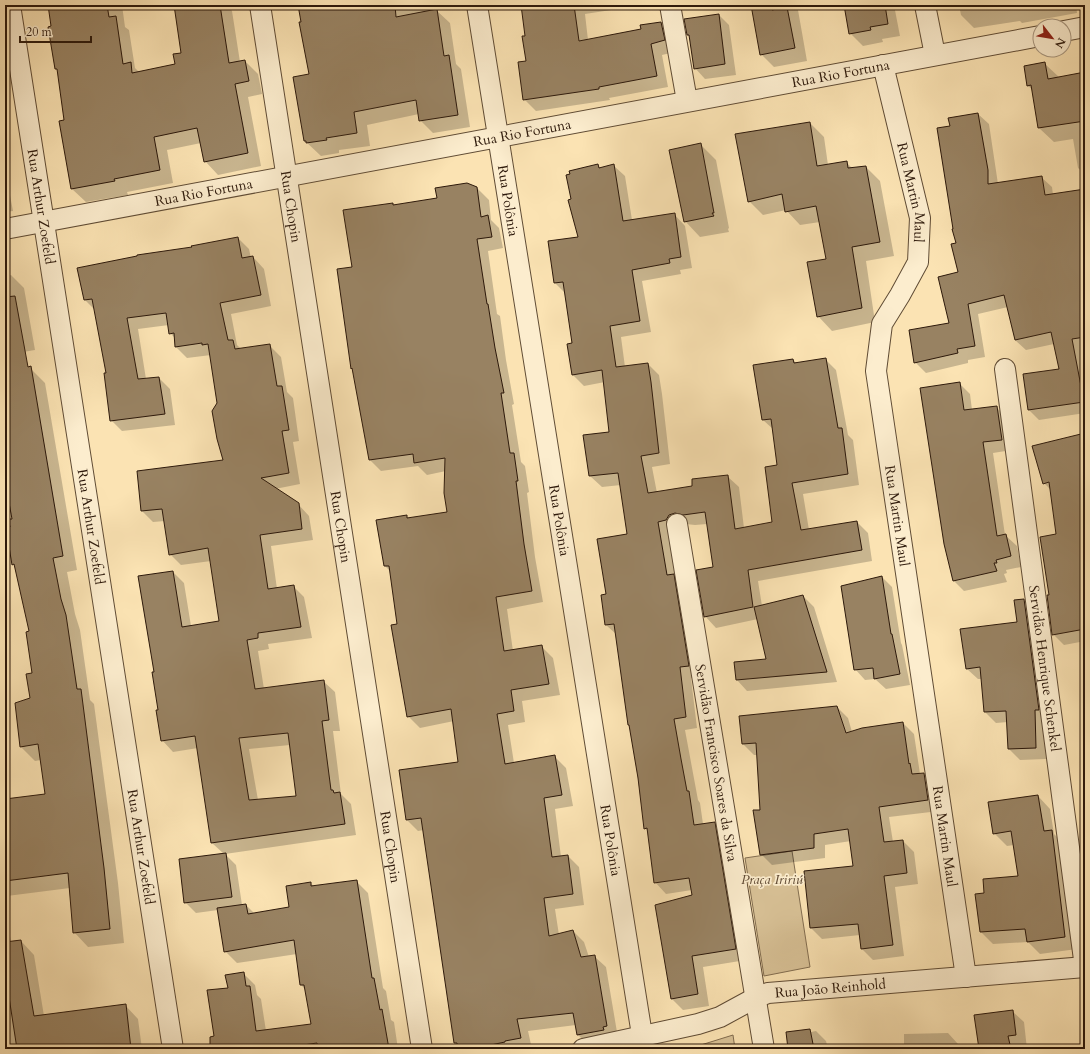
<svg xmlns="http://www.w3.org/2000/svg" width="1090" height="1054" font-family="Cardo,serif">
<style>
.green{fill:#d8c196;stroke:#826d50}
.shadow{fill:#0003;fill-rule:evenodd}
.building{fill:#988262;stroke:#2d190b;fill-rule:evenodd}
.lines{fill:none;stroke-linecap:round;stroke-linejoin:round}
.street-casing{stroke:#604c35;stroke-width:22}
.street{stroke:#fcedce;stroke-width:20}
.labels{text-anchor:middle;stroke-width:3.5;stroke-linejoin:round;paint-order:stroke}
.street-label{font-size:14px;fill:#2d190b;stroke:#fcedce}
.park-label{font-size:14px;font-style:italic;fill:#604b35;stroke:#fcedce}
</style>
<rect width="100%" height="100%" fill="#fbe3b3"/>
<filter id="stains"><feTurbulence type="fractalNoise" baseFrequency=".005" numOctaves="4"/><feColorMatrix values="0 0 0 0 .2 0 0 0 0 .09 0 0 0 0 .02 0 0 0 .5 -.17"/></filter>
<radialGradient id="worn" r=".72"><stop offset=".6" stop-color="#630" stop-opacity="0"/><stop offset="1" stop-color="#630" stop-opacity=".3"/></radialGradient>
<path class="green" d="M 792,851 L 810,967 L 764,976 L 745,858 Z
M 733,1035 L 735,1049 L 688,1049 Z"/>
<path class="shadow" d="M 49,5 L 122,5 L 125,27 L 129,30 L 135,68 L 139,72 L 176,65 L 182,54 L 175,5 L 228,5 L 232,11 L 240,62 L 245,61 L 258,74 L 262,94 L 248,97 L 261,166 L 218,175 L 205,161 L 201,143 L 167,150 L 173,183 L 127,192 L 128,195 L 86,202 L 72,189 L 60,121 L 65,120 L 58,70 L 56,69 Z
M 299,5 L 433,5 L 434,11 L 436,10 L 450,23 L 456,64 L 461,69 L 470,127 L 433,133 L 420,120 L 419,114 L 367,125 L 370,146 L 339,150 L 339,153 L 321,156 L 305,141 L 310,75 Z
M 522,5 L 644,5 L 585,14 L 588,40 L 643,30 L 661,23 L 672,34 L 675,52 L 662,55 L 668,87 L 609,98 L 610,100 L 536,111 L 524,99 L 527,62 L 527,37 Z
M 752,5 L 823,5 L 798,10 L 807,61 L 774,67 L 761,54 Z
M 845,5 L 894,5 L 900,36 L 882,39 L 883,42 L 863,46 L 850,33 Z
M 959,5 L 1076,5 L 1077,13 L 1022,23 L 1020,21 L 974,28 L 961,15 Z
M 719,15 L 729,25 L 736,75 L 705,79 L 695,68 L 690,37 L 688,35 Z
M 1044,63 L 1060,78 L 1085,74 L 1085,174 L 1078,168 L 1073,139 L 1054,142 L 1039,128 L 1033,90 L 1028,86 L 1025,66 Z
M 978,114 L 989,124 L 998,184 L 1041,177 L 1052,187 L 1053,195 L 1085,190 L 1085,349 L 1082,349 L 1085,364 L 1085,413 L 1039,420 L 1028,409 L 1060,370 L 1054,344 L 1026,350 L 1015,340 L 1008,307 L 978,314 L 985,357 L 968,360 L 968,363 L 926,373 L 915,362 L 950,324 L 959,273 L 951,127 Z
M 810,123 L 824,137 L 828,165 L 846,162 L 853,169 L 866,167 L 880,181 L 894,256 L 866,261 L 875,322 L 832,331 L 818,316 L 827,259 L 820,222 L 800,225 L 786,210 L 763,215 L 749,201 Z
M 701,145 L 716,160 L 729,228 L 728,229 L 729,232 L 700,237 L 685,221 Z
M 597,165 L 601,169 L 613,165 L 625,176 L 632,220 L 674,214 L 685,226 L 692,268 L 680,270 L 681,274 L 642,281 L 651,332 L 621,337 L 625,367 L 648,364 L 659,375 L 662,394 L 670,464 L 652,467 L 657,493 L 694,487 L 727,476 L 739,487 L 744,528 L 773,523 L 779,466 L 774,430 L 763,420 L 793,360 L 797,364 L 825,359 L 836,370 L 848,435 L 853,440 L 859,485 L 803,494 L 809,530 L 857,522 L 868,533 L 872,561 L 758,581 L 762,606 L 803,596 L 814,607 L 837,682 L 747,691 L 737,680 L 735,663 L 767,660 L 758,619 L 716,628 L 705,616 L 714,567 L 707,524 L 695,525 L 686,524 L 700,677 L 691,678 L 697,728 L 685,730 L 698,800 L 700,803 L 703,824 L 714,823 L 726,834 L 746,960 L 703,967 L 709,1006 L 683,1010 L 672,999 L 693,895 L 692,890 L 666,894 L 655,882 L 648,831 L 645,828 L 617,635 L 606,625 L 602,596 L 607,595 L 629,535 L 621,485 L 602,487 L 590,476 L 585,436 L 610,433 L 605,382 L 584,386 L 573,375 L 573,344 L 565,293 L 555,283 L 549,242 L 579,238 L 572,200 Z
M 5,169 L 13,211 L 5,212 Z
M 477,188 L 489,200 L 491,220 L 499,228 L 503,248 L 488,251 L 497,314 L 500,316 L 506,360 L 514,404 L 512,405 L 521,462 L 525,466 L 529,492 L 527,493 L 535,557 L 543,602 L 507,609 L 513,651 L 541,646 L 553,658 L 560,695 L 522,701 L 525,722 L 508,725 L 514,763 L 554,756 L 566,768 L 573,806 L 555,809 L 561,857 L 568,856 L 579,867 L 584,905 L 555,909 L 559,935 L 573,931 L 584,942 L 589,957 L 594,956 L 606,967 L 618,1038 L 590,1046 L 578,1035 L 576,1025 L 528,1031 L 532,1049 L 459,1049 L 455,1043 L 424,830 L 418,831 L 406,819 L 459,763 L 454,721 L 420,728 L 408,716 L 399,625 L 391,572 L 385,566 L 406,516 L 409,519 L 448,513 L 446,471 L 427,475 L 418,466 L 381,471 L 370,460 L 352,368 L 353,268 L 393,204 L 394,206 L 438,199 Z
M 238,238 L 249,249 L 251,258 L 253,257 L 264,269 L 271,306 L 231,314 L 237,345 L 241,349 L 270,346 L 281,357 L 287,392 L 293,398 L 299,441 L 293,442 L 300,484 L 275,489 L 298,504 L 309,516 L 313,540 L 271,546 L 277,589 L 293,586 L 304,597 L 312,638 L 268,644 L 269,649 L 258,651 L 264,689 L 323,681 L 335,692 L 340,731 L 333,731 L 341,794 L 351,804 L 356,835 L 225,854 L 236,865 L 242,905 L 246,905 L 255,914 L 290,908 L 311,883 L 314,887 L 356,881 L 368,893 L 383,988 L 386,991 L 391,1020 L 394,1022 L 398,1049 L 216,1049 L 229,989 L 243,973 L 255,985 L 257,995 L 261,999 L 266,1031 L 312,1025 L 306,990 L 301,985 L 297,954 L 237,963 L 225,951 L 218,910 L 196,913 L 185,902 L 224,854 L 212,843 L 198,748 L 173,752 L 162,740 L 155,673 L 173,572 L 184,583 L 191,626 L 220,622 L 211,561 L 181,565 L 170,554 L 165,521 L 153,522 L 142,511 L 224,461 L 218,403 L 211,355 L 187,358 L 176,347 L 175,338 L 170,333 L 169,325 L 138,329 L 146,379 L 159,378 L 170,389 L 175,425 L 122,431 L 111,420 L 107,374 L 95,310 L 85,300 L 193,248 ZM 290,745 L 297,797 L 258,800 L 249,749 Z
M 11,275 L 24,288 L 35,350 L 5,355 L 5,277 Z
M 31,369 L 45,383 L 77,570 L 67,572 L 75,614 L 80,630 L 90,700 L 94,704 L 118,883 L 124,943 L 88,947 L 74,932 L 70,888 L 7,896 L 5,895 L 5,800 L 46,795 L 41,760 L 35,761 L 21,747 L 31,699 L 33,674 L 30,632 L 16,567 L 13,564 L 11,528 L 13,520 L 5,476 L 5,374 Z
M 960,384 L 970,394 L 972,410 L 996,407 L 1007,418 L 1012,450 L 993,453 L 1005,535 L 1017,546 L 1021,567 L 1006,570 L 1007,573 L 1004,574 L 1007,582 L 964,591 L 954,581 Z
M 1085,434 L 1085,672 L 1080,642 L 1064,645 L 1053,634 L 1051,596 L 1058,535 L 1051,490 L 1044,483 Z
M 882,577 L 892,587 L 901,643 L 902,645 L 910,685 L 886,689 L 875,679 L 865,680 L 855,669 Z
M 1024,600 L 1034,611 L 1045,720 L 1046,759 L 1020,760 L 1009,749 L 1008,722 L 996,723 L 985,712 L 982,679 L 978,679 L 967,669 L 1018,623 Z
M 837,707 L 848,718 L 852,732 L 903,723 L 914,734 L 920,774 L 924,774 L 935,785 L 939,811 L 889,817 L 893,842 L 903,841 L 914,852 L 918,884 L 895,887 L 904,956 L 873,960 L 862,949 L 860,935 L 822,939 L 811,928 L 854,867 L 851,841 L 825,845 L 825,858 L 772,865 L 761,854 L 761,810 L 757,755 L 754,755 L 743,744 L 740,717 Z
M 1038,796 L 1050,809 L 1054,834 L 1064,844 L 1077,949 L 1040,954 L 1028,942 L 993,944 L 981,932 L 985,894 L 1019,877 L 1014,845 L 1007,846 L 994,833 Z
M 5,927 L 9,931 L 11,942 L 21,941 L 34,955 L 44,1016 L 125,1005 L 138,1019 L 142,1049 L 5,1049 Z
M 1012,1011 L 1024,1022 L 1027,1049 L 980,1049 Z
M 809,1030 L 811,1032 L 816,1031 L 826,1041 L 827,1045 L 829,1044 L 834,1049 L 789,1049 Z
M 948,1033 L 958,1044 L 958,1049 L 904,1049 L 904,1034 Z
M 1080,1035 L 1085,1035 L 1085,1049 L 1081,1049 Z"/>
<path class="building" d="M 48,5 L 107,5 L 109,17 L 116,16 L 123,64 L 131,62 L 132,73 L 175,64 L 173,54 L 181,53 L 174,5 L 220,5 L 229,63 L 245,60 L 249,81 L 235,84 L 248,153 L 204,162 L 197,128 L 154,137 L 160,170 L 114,179 L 115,181 L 71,189 L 59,121 L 64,120 L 57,69 L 55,69 L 48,27 L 51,26 Z
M 298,5 L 395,5 L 396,17 L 437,9 L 444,56 L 449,55 L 458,115 L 419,121 L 416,100 L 354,112 L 357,133 L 326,138 L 327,140 L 306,143 L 306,141 L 304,141 L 293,77 L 309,74 L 299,22 L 301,22 Z
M 521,5 L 574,5 L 579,41 L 641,29 L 640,25 L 661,22 L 665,40 L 651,44 L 657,76 L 599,87 L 599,89 L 523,100 L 518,62 L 526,61 L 522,36 L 525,36 Z
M 751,5 L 771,5 L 772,10 L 787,7 L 795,48 L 760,55 Z
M 844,5 L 885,5 L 888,24 L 870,27 L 871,30 L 849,34 Z
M 719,14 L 725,64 L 694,69 L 689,35 L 687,35 L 684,19 Z
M 1045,62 L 1048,79 L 1085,72 L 1085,121 L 1038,128 L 1031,85 L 1027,86 L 1024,66 Z
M 978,113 L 988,170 L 988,184 L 1042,176 L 1045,195 L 1085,189 L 1085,337 L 1072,339 L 1084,402 L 1028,410 L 1023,374 L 1059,369 L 1051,332 L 1015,340 L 1004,295 L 968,304 L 975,346 L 957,349 L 958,353 L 914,363 L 909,330 L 949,323 L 938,277 L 958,272 L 951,244 L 956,243 L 952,229 L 953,229 L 937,128 L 950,126 L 948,118 Z
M 810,122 L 817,166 L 847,161 L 848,168 L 866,166 L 880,242 L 852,247 L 862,308 L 817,317 L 807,262 L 826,259 L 816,206 L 785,212 L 782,194 L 748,202 L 735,134 Z
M 701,143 L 714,213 L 712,213 L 714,216 L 684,222 L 669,150 Z
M 598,164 L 599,168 L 614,164 L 623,221 L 675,213 L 681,257 L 669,259 L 670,263 L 632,270 L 640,321 L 610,326 L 616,367 L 648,363 L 651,382 L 659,453 L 641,456 L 648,493 L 692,486 L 692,479 L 728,475 L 735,529 L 772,522 L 765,467 L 777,465 L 771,419 L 762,420 L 753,365 L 793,359 L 794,363 L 826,358 L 838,428 L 842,428 L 848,474 L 792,483 L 801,530 L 857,521 L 862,550 L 748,570 L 753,607 L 704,617 L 696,570 L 713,567 L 705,512 L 683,515 L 675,513 L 669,515 L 666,520 L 658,522 L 667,575 L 674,574 L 689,666 L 680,667 L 686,717 L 674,719 L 681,759 L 687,791 L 689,791 L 694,825 L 715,822 L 736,949 L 692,956 L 698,994 L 671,999 L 655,905 L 692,895 L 689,878 L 654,883 L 647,828 L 644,829 L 638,778 L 629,725 L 628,725 L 614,624 L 605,625 L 601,595 L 606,594 L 597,539 L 627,534 L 618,473 L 589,476 L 583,435 L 609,432 L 602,370 L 572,375 L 567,344 L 572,343 L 563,282 L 554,283 L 548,241 L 578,237 L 568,200 L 571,199 L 566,175 L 570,174 L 569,171 Z
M 467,183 L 477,187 L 481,217 L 488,215 L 492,237 L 477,239 L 487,304 L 488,304 L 495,348 L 504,393 L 501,393 L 510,453 L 514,453 L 518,481 L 516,481 L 524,544 L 532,591 L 496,597 L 504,651 L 542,645 L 549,684 L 511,690 L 514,711 L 497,714 L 505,764 L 555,755 L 562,795 L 544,798 L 552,857 L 568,855 L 573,894 L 544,898 L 549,936 L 573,930 L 581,957 L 595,955 L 607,1026 L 603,1027 L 604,1030 L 577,1035 L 573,1013 L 517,1019 L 521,1038 L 505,1041 L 505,1042 L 472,1049 L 458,1049 L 457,1043 L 454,1043 L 421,818 L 406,820 L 399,770 L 458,762 L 451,709 L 407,717 L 391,625 L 397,624 L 389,566 L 384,566 L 376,520 L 407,515 L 407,518 L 447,512 L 444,493 L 445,458 L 414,463 L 413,454 L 369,460 L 352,368 L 351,369 L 337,269 L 352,267 L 343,210 L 393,203 L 393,205 L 437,198 L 435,188 Z
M 238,237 L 242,258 L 253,256 L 261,295 L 220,303 L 228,340 L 233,340 L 235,349 L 270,344 L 277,386 L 282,386 L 289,430 L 282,431 L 289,473 L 261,478 L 299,503 L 302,529 L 260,535 L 268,589 L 294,585 L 301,627 L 258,633 L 258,638 L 247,640 L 255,689 L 324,680 L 329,720 L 322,721 L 331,790 L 333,790 L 334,793 L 340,792 L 345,824 L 211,843 L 195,736 L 161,741 L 156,710 L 158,710 L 152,672 L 154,672 L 138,576 L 173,571 L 182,627 L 219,621 L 208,548 L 169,555 L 162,509 L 141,511 L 137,471 L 223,460 L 217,439 L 212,411 L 217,403 L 208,344 L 202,345 L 202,343 L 175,347 L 174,333 L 169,334 L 166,313 L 127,318 L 138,379 L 159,377 L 165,414 L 110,421 L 104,373 L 106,373 L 92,299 L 84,300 L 77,268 L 137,256 L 137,255 L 192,247 L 191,246 ZM 288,733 L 296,796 L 249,800 L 239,738 Z
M 15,296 L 28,367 L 31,366 L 63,556 L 53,558 L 61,599 L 66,615 L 77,689 L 81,689 L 104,868 L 110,929 L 73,933 L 68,873 L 5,881 L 5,799 L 45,794 L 38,744 L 20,747 L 15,703 L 30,698 L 26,674 L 32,673 L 26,632 L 29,631 L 14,564 L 12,565 L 6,528 L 10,527 L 8,519 L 12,519 L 5,481 L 5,297 Z
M 960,382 L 964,410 L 997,406 L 1002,440 L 983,442 L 997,536 L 1006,534 L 1011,556 L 996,560 L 997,563 L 994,563 L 997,571 L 953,581 L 944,544 L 920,388 Z
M 1085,433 L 1085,629 L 1052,635 L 1047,595 L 1049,595 L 1040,537 L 1056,534 L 1049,482 L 1043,484 L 1032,446 Z
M 882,576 L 891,634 L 892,634 L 900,674 L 874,679 L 873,668 L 854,670 L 841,586 Z
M 803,595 L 827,672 L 736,680 L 734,662 L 766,659 L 754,607 Z
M 1024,599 L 1039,710 L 1035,710 L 1036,748 L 1008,749 L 1006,711 L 984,712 L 980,667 L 966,669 L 960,629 L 1017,622 L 1014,600 Z
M 837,706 L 846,733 L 862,728 L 903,722 L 909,764 L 910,763 L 912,774 L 924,773 L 928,800 L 879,807 L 884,842 L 903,840 L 907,873 L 884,876 L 893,945 L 861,949 L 858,924 L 810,928 L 804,871 L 853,866 L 848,829 L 814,834 L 814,848 L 760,855 L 753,810 L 760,810 L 756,743 L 742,744 L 739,716 Z
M 1038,795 L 1044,831 L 1052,830 L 1065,937 L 1027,942 L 1025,929 L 980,932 L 975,894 L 984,893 L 983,879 L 1018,876 L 1011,831 L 993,834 L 988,802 Z
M 226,853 L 232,897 L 184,903 L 179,859 Z
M 357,880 L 372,978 L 374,978 L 380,1010 L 382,1009 L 389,1049 L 318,1049 L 317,1043 L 275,1049 L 210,1049 L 210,1037 L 214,1036 L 207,990 L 228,988 L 225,975 L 244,972 L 246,986 L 250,986 L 256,1031 L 311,1024 L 304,985 L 300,985 L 294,940 L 224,952 L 217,908 L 246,904 L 248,914 L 289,907 L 286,886 L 311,882 L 311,886 Z
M 21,940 L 34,1016 L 126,1004 L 131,1049 L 17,1049 L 5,971 L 5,942 Z
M 1013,1010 L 1016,1035 L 1008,1036 L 1011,1049 L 979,1049 L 974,1015 Z
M 810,1029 L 814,1049 L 788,1049 L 786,1032 Z"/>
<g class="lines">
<defs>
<g id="street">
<path id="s1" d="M 10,5 L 173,1049"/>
<path id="s2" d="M 260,5 L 422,1049"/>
<path id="s3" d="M 477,5 L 642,1035"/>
<path d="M 670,5 L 687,101"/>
<path d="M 925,5 L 935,55"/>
<path d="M 1064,31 L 1085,27"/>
<path id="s4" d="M 883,65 L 920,218 L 918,262 L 900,295 L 882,324 L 876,371 L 966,977"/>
<path id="s5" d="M 5,229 L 1040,36"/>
<path id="s6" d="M 1005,369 L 1085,967"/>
<path id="s7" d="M 677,524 L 764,1049"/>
<path id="s8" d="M 583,1049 L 698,1024 L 720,1017 L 755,998 L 768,993 L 1085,967"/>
</g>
</defs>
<use href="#street" class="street-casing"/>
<use href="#street" class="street"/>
</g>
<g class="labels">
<g class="street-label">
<text dy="5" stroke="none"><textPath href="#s5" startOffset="850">Rua Rio Fortuna</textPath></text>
<text dy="5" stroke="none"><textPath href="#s5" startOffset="526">Rua Rio Fortuna</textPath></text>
<text dy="5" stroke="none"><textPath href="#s5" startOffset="202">Rua Rio Fortuna</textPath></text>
<text dy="5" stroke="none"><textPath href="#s4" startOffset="131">Rua Martin Maul</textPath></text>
<text dy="5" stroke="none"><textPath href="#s3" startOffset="198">Rua Polônia</textPath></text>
<text dy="5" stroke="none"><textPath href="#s1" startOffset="204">Rua Arthur Zoefeld</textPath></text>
<text dy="5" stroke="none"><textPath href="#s2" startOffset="204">Rua Chopin</textPath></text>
<text dy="5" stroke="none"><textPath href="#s4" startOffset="467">Rua Martin Maul</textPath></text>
<text dy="5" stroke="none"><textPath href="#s3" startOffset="522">Rua Polônia</textPath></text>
<text dy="5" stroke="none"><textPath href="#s1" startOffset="528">Rua Arthur Zoefeld</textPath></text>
<text dy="5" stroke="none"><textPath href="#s2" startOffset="528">Rua Chopin</textPath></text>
<text dy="5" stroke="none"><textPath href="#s6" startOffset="302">Servidão Henrique Schenkel</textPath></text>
<text dy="5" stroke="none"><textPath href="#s7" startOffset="242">Servidão Francisco Soares da Silva</textPath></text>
<text dy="5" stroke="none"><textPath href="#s4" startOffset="791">Rua Martin Maul</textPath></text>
<text dy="5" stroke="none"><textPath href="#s3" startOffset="846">Rua Polônia</textPath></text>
<text dy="5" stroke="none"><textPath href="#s1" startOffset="852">Rua Arthur Zoefeld</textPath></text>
<text dy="5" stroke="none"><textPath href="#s2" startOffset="852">Rua Chopin</textPath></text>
<text dy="5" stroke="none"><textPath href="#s8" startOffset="257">Rua João Reinhold</textPath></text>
</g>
<g class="park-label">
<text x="772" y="884">Praça Iririú</text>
</g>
</g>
<rect width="1090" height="1054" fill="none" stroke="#fbe3b3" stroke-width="20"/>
<rect x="6" y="6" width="1078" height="1042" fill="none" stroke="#2d190b" stroke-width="2"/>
<rect x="10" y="10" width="1070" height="1034" fill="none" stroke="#2d190b"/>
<g transform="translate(1052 38) rotate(121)"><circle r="19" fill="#fcedce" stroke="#a99880"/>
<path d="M0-3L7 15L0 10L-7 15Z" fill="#8f2418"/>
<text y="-6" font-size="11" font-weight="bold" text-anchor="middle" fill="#2d190b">N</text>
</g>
<path d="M20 36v6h71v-6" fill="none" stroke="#2d190b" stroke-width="2"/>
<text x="26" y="36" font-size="12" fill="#2d190b" stroke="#fcedce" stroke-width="3" paint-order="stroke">20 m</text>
<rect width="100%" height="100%" filter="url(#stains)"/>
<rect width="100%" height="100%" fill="url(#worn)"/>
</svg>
